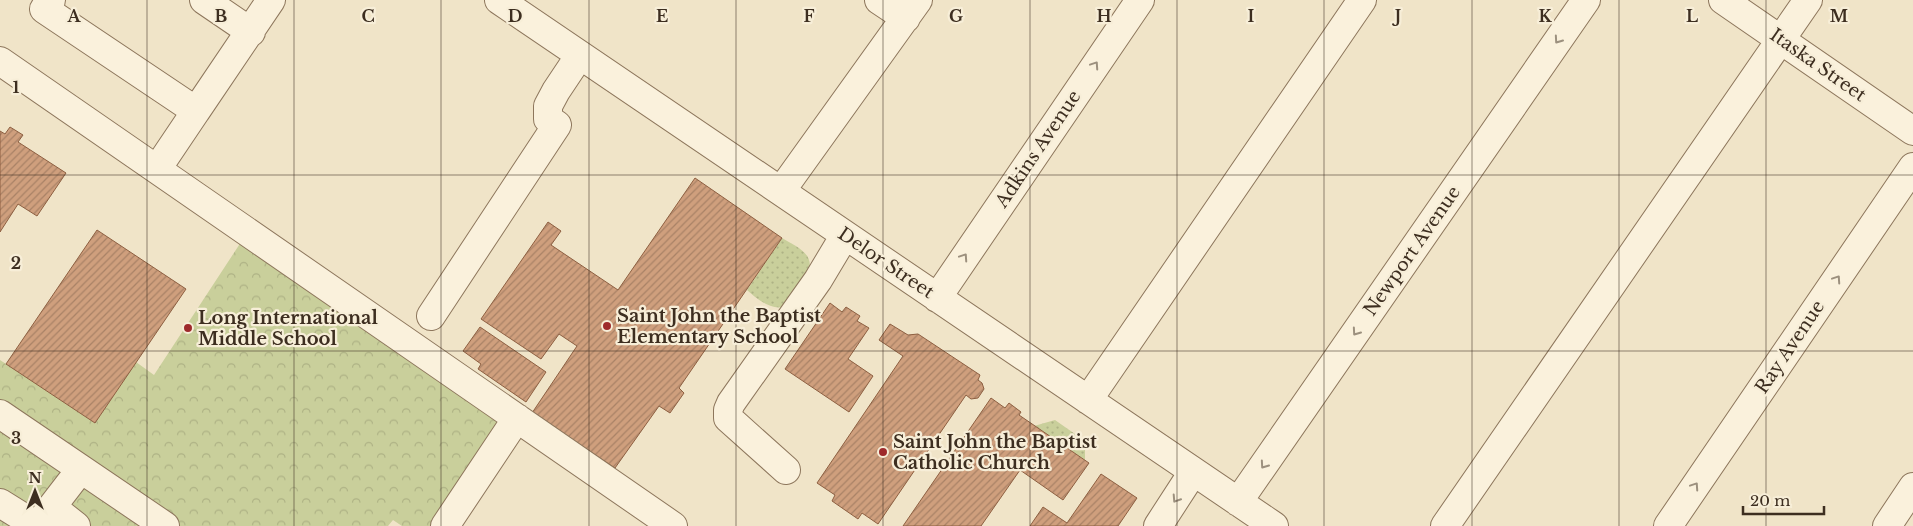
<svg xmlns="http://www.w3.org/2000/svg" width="1913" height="526" font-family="'Libre Baskerville',serif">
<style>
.grass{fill:url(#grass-dots)}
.park{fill:url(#park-crowns)}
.building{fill:url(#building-hatch);stroke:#8d5f41}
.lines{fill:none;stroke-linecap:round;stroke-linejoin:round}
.minor-casing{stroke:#8d765c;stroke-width:30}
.minor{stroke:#faf1dc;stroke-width:28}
.oneway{stroke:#9c907e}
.grid{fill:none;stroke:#3d2e20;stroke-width:1;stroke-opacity:0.55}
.poi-dot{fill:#9e2a2b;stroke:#f7eed8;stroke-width:2}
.labels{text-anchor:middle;stroke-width:4.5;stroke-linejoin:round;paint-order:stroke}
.street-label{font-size:18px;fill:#3d2e20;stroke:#f7eed8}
.poi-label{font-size:18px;font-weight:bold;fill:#3d2e20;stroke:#f7eed8;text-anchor:start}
.grid-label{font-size:16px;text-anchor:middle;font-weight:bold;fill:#3d2e20;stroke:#f7eed8;stroke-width:4.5;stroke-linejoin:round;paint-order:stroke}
</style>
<defs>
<pattern id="grass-dots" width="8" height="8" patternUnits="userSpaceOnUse" patternTransform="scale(1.25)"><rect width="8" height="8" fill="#c9cf9b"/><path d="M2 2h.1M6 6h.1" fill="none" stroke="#aeb285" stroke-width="1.8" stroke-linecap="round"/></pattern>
<pattern id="park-crowns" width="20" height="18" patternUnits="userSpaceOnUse" patternTransform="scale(1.25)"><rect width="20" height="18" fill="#c9cf9b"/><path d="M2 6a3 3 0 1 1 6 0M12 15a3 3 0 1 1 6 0" fill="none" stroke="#aeb285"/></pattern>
<pattern id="building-hatch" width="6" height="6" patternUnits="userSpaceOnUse" patternTransform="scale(1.25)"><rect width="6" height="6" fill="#cf9f7d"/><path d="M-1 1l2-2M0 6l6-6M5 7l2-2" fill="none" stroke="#a98266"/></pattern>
</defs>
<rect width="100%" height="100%" fill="#f0e4c8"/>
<path class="grass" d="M 782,238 C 795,246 814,253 809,270 L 783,307 C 770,310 756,298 747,290 Z
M 1055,420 L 1085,441 L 1085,460 L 1034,426 Z"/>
<path class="park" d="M 243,239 L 508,418 L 434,526 L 402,526 L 393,520 L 388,526 L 0,526 L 0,360 L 95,423 L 136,362 L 154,375 Z"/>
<path class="building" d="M 10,127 L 23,135 L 18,142 L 66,173 L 37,216 L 18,204 L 0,232 L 0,131 L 5,134 Z
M 695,178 L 782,238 L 679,388 L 684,393 L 670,413 L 659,406 L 615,468 L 532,413 L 577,346 L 559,334 L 541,359 L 481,319 L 548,222 L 561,231 L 551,245 L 618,290 Z
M 97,230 L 186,289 L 95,423 L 6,364 Z
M 830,303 L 842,312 L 846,307 L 860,316 L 857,321 L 869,328 L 848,359 L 873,376 L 849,412 L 785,369 Z
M 890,324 L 908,335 L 918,334 L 980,375 L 978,380 L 982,383 L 984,389 L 978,398 L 971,399 L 966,395 L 878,524 L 862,513 L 858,519 L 832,501 L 835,495 L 817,483 L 903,356 L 879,340 Z
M 480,327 L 546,372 L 526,402 L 478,369 L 481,364 L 463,351 Z
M 991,398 L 1005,408 L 1009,403 L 1021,412 L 1019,415 L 1089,463 L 1063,500 L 1020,470 L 981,526 L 903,526 Z
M 1101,474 L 1137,498 L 1118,526 L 1030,526 L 1043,507 L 1067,523 Z"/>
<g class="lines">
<defs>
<path id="minor" d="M 51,0 L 44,9 L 196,111 L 271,0
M 204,0 L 251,32
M 499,0 L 1274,526
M 879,0 L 906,18
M 1723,0 L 1913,131
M 0,61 L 673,526
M 157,169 L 196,111
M 781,191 L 918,0
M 937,298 L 1140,0
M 431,316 L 557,125 L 548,119 L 548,106 L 556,91 L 580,55
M 1088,400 L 1362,0
M 0,414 L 165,526
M 786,470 L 728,418 L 728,410 L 731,403 L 818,280 L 845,235
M 1238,502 L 1586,0
M 0,503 L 37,526
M 52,507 L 76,526
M 37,526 L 81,469
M 445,526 L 517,418
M 1158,526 L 1193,472
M 1445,526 L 1808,0
M 1668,526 L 1913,167
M 1887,526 L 1913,487"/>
</defs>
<use href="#minor" class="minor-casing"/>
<use href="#minor" class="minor"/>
</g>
<defs><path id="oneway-chevron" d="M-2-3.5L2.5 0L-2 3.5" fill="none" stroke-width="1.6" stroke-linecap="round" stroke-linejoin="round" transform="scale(1.25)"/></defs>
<g class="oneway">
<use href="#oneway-chevron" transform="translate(1558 40) rotate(125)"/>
<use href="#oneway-chevron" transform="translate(1095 65) rotate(-56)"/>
<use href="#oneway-chevron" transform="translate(964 257) rotate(-56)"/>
<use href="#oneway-chevron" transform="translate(1837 279) rotate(-56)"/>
<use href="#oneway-chevron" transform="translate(1356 332) rotate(125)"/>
<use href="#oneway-chevron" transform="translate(1264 465) rotate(125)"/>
<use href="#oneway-chevron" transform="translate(1695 486) rotate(-56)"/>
<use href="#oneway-chevron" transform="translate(1176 499) rotate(123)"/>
</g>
<path class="grid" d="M 147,0 L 147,526M 294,0 L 294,526M 441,0 L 441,526M 589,0 L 589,526M 736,0 L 736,526M 883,0 L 883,526M 1030,0 L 1030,526M 1177,0 L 1177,526M 1324,0 L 1324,526M 1472,0 L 1472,526M 1619,0 L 1619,526M 1766,0 L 1766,526M 0,175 L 1913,175M 0,351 L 1913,351"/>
<g class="poi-dot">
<circle cx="607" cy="326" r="5"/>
<circle cx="188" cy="328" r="5"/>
<circle cx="883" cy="452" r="5"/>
</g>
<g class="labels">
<g class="street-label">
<text transform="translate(1818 65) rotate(35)" y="6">Itaska Street</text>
<text transform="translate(1038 149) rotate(-56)" y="6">Adkins Avenue</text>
<text transform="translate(1412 251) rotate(-55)" y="6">Newport Avenue</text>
<text transform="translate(886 263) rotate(34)" y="6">Delor Street</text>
<text transform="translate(1790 347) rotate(-56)" y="6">Ray Avenue</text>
</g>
<g class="poi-label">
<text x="617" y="322">Saint John the Baptist<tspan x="617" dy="21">Elementary School</tspan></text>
<text x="198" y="324">Long International<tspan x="198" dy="21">Middle School</tspan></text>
<text x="893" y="448">Saint John the Baptist<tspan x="893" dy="21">Catholic Church</tspan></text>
</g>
</g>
<g class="grid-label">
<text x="74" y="22">A</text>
<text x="221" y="22">B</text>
<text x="368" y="22">C</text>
<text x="515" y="22">D</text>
<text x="662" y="22">E</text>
<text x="809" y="22">F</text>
<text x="956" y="22">G</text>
<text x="1104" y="22">H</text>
<text x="1251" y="22">I</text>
<text x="1398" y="22">J</text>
<text x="1545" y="22">K</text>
<text x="1692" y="22">L</text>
<text x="1839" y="22">M</text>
<text x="16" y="93">1</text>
<text x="16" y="269">2</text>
<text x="16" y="444">3</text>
</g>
<g transform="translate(35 491)" stroke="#f7eed8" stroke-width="4" paint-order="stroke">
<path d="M0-4L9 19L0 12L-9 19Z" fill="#3d2e20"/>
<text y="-8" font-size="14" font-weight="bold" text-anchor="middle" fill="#3d2e20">N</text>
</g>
<path d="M1743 506v8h81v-8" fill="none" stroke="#3d2e20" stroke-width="2.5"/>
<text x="1750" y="506" font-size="15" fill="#3d2e20" stroke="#f7eed8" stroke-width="4" paint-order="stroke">20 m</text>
</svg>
